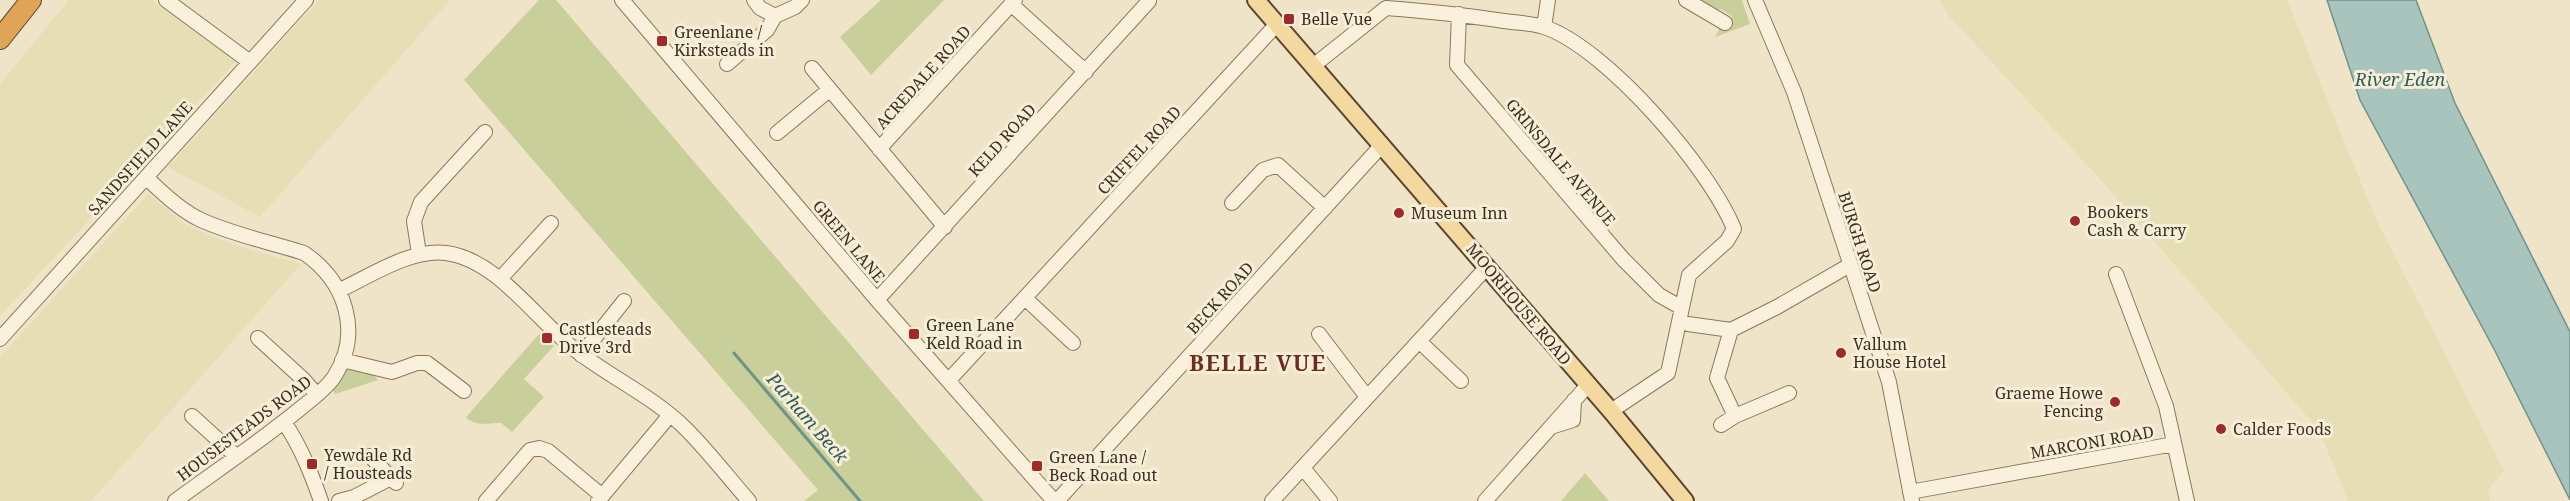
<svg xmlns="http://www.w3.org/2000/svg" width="2570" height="501" font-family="'Noto Serif',serif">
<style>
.farmland{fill:#e6deb5}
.green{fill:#c9cf9b}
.water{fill:#a9c4bc;stroke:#6f938a;stroke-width:1.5}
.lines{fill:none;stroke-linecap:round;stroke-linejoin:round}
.stream{stroke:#6f938a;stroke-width:3}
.minor-casing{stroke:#8d765c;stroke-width:16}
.major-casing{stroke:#5b4430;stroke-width:20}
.highway-casing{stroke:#5b4430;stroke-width:22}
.minor{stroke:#faf1dc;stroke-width:14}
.major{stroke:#f3d9a0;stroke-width:16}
.highway{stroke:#e0a458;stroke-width:20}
.poi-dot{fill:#9e2a2b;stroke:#f7eed8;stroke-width:2}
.labels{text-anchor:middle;stroke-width:6;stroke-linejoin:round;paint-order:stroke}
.poi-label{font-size:16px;fill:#3d2e20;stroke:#f7eed8;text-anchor:start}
.street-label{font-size:16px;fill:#3d2e20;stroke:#f7eed8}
.water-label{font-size:18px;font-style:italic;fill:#2f5d5a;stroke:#f7eed8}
.district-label{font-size:22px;font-weight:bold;letter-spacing:1.5px;fill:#6b2e1e;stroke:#f7eed8}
</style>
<rect width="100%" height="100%" fill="#f0e4c8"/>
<path class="farmland" d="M 69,0 L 152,0 L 238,59 L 0,316 L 0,84 Z
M 319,0 L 450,0 L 260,217 L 168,167 Z
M 1939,0 L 2287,0 L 2375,217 L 2504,470 L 2488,490 L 2490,501 L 2348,501 L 2319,430 L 2099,178 L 1950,17 Z
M 148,194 L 186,225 L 231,244 L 301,264 L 91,501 L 0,501 L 0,357 Z"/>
<path class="green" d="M 539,0 L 556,0 L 984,501 L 804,501 L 818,490 L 464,80 Z
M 881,0 L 944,0 L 871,75 L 840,37 Z
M 1692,0 L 1742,0 L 1750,24 L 1715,37 L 1720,28 L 1725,30 L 1732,16 L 1720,9 L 1716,12 Z
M 539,334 L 554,346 L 524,379 L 544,397 L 512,432 L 501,423 C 488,423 475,427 466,417 Z
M 352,368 L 374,375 L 378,380 L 335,394 L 332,389 L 345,371 Z
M 1585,473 L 1609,501 L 1561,501 Z"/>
<path class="water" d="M 2327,0 L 2416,0 L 2455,103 L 2570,332 L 2570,500 L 2494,349 L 2360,100 Z"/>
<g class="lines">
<path class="stream" d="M 734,353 L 860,501"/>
<defs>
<path id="minor" d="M 166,0 L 250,62
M 622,0 L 877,300 L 1054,501
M 754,0 L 760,8 L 775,16 L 795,7 L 802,0
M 1686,0 L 1725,23
M 1755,0 L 1794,92 L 1889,382 L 1912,501
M 1011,4 L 1086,72
M 1459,14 L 1457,65 L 1623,259 L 1659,295 L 1682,308
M 1544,27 L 1548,0
M 727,64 L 767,30 L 775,16
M 1313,66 L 1386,8 C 1425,11 1465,15 1504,21 C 1517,23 1532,23 1544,27 C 1607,48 1710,169 1734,229 L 1727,241 L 1689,275 L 1668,373 L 1611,411
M 812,68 L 945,227
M 777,133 L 829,90
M 879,149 L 1015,0
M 146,177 C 161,192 181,211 201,220 C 234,235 270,242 304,253 C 345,281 363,332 334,377 C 326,389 312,399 301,408 C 261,441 217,470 175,501
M 1232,203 L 1263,170 L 1278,165 L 1325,208
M 419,254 L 414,221 L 421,202 L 485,132
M 2116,274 L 2166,406 L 2187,501
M 500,279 L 551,223
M 340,290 C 370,276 412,248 446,253 C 500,260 539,325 582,355 C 616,380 656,399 686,429 C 708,451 728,477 749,501
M 1026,299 L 1073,343
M 877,300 L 1149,1
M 1688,324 L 1731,330
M 1319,334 L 1367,397
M 258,338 L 304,380 L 317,395
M 0,339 L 306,0
M 1419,341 L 1461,381
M 581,355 L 624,301
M 342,360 L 392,372 L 417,363 L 427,363 L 464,391
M 949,380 L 1277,24
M 1789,393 L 1735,416 L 1717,378 L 1731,330 L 1777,307 L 1850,265
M 192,416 L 236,456
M 284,422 C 301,447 311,473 321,501
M 1721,425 L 1735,416
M 1551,427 L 1573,420 L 1574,400
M 370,456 L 396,483
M 1303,468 L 1330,501
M 1910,492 L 2174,444
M 339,501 L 354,497 L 391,478
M 486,501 L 530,450 L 539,448 L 548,451 L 602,496
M 598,501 L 670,415
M 1057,501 L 1382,145
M 1272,501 L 1487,267
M 1485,501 L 1588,385"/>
<path id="major" d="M 1256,0 L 1611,411 L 1685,501"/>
<path id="highway" d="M 0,39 L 31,0"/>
</defs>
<use href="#minor" class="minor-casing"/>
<use href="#major" class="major-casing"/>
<use href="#highway" class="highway-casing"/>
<use href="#minor" class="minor"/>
<use href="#major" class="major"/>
<use href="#highway" class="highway"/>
</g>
<g class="poi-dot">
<rect x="1283" y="13" width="12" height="12" rx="3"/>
<rect x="656" y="35" width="12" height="12" rx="3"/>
<circle cx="1399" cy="213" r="6"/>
<circle cx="2075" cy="221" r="6"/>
<rect x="908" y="328" width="12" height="12" rx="3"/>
<rect x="541" y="332" width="12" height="12" rx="3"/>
<circle cx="1841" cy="353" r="6"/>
<circle cx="2115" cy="402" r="6"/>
<circle cx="2221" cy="429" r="6"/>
<rect x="306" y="458" width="12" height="12" rx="3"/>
<rect x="1031" y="460" width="12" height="12" rx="3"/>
</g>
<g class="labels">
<g class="poi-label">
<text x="1301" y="25">Belle Vue</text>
<text x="674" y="38">Greenlane /<tspan x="674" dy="18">Kirksteads in</tspan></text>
<text x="2087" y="218">Bookers<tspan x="2087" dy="18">Cash &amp; Carry</tspan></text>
<text x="1411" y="219">Museum Inn</text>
<text x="926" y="331">Green Lane<tspan x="926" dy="18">Keld Road in</tspan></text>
<text x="559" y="335">Castlesteads<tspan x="559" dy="18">Drive 3rd</tspan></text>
<text x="1853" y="350">Vallum<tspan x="1853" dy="18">House Hotel</tspan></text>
<text x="2103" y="399" text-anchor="end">Graeme Howe<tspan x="2103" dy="18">Fencing</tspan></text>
<text x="2233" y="435">Calder Foods</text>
<text x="324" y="461">Yewdale Rd<tspan x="324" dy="18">/ Housteads</tspan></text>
<text x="1049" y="463">Green Lane /<tspan x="1049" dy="18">Beck Road out</tspan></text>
</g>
<g class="street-label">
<text transform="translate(923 77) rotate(-48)" y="6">ACREDALE ROAD</text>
<text transform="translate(1002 140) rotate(-48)" y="6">KELD ROAD</text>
<text transform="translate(1139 150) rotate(-47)" y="6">CRIFFEL ROAD</text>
<text transform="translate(140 158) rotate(-48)" y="6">SANDSFIELD LANE</text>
<text transform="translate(1561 162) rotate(50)" y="6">GRINSDALE AVENUE</text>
<text transform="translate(849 241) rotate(50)" y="6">GREEN LANE</text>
<text transform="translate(1860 242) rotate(72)" y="6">BURGH ROAD</text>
<text transform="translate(1220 298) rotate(-48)" y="6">BECK ROAD</text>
<text transform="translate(1519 304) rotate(50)" y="6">MOORHOUSE ROAD</text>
<text transform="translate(244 428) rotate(-37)" y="6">HOUSESTEADS ROAD</text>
<text transform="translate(2092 442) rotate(-10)" y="6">MARCONI ROAD</text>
</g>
<g class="water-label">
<text x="2400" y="86">River Eden</text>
<text transform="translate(807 418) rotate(49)" y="6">Parham Beck</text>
</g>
<g class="district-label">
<text x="1258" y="371">BELLE VUE</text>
</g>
</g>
</svg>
